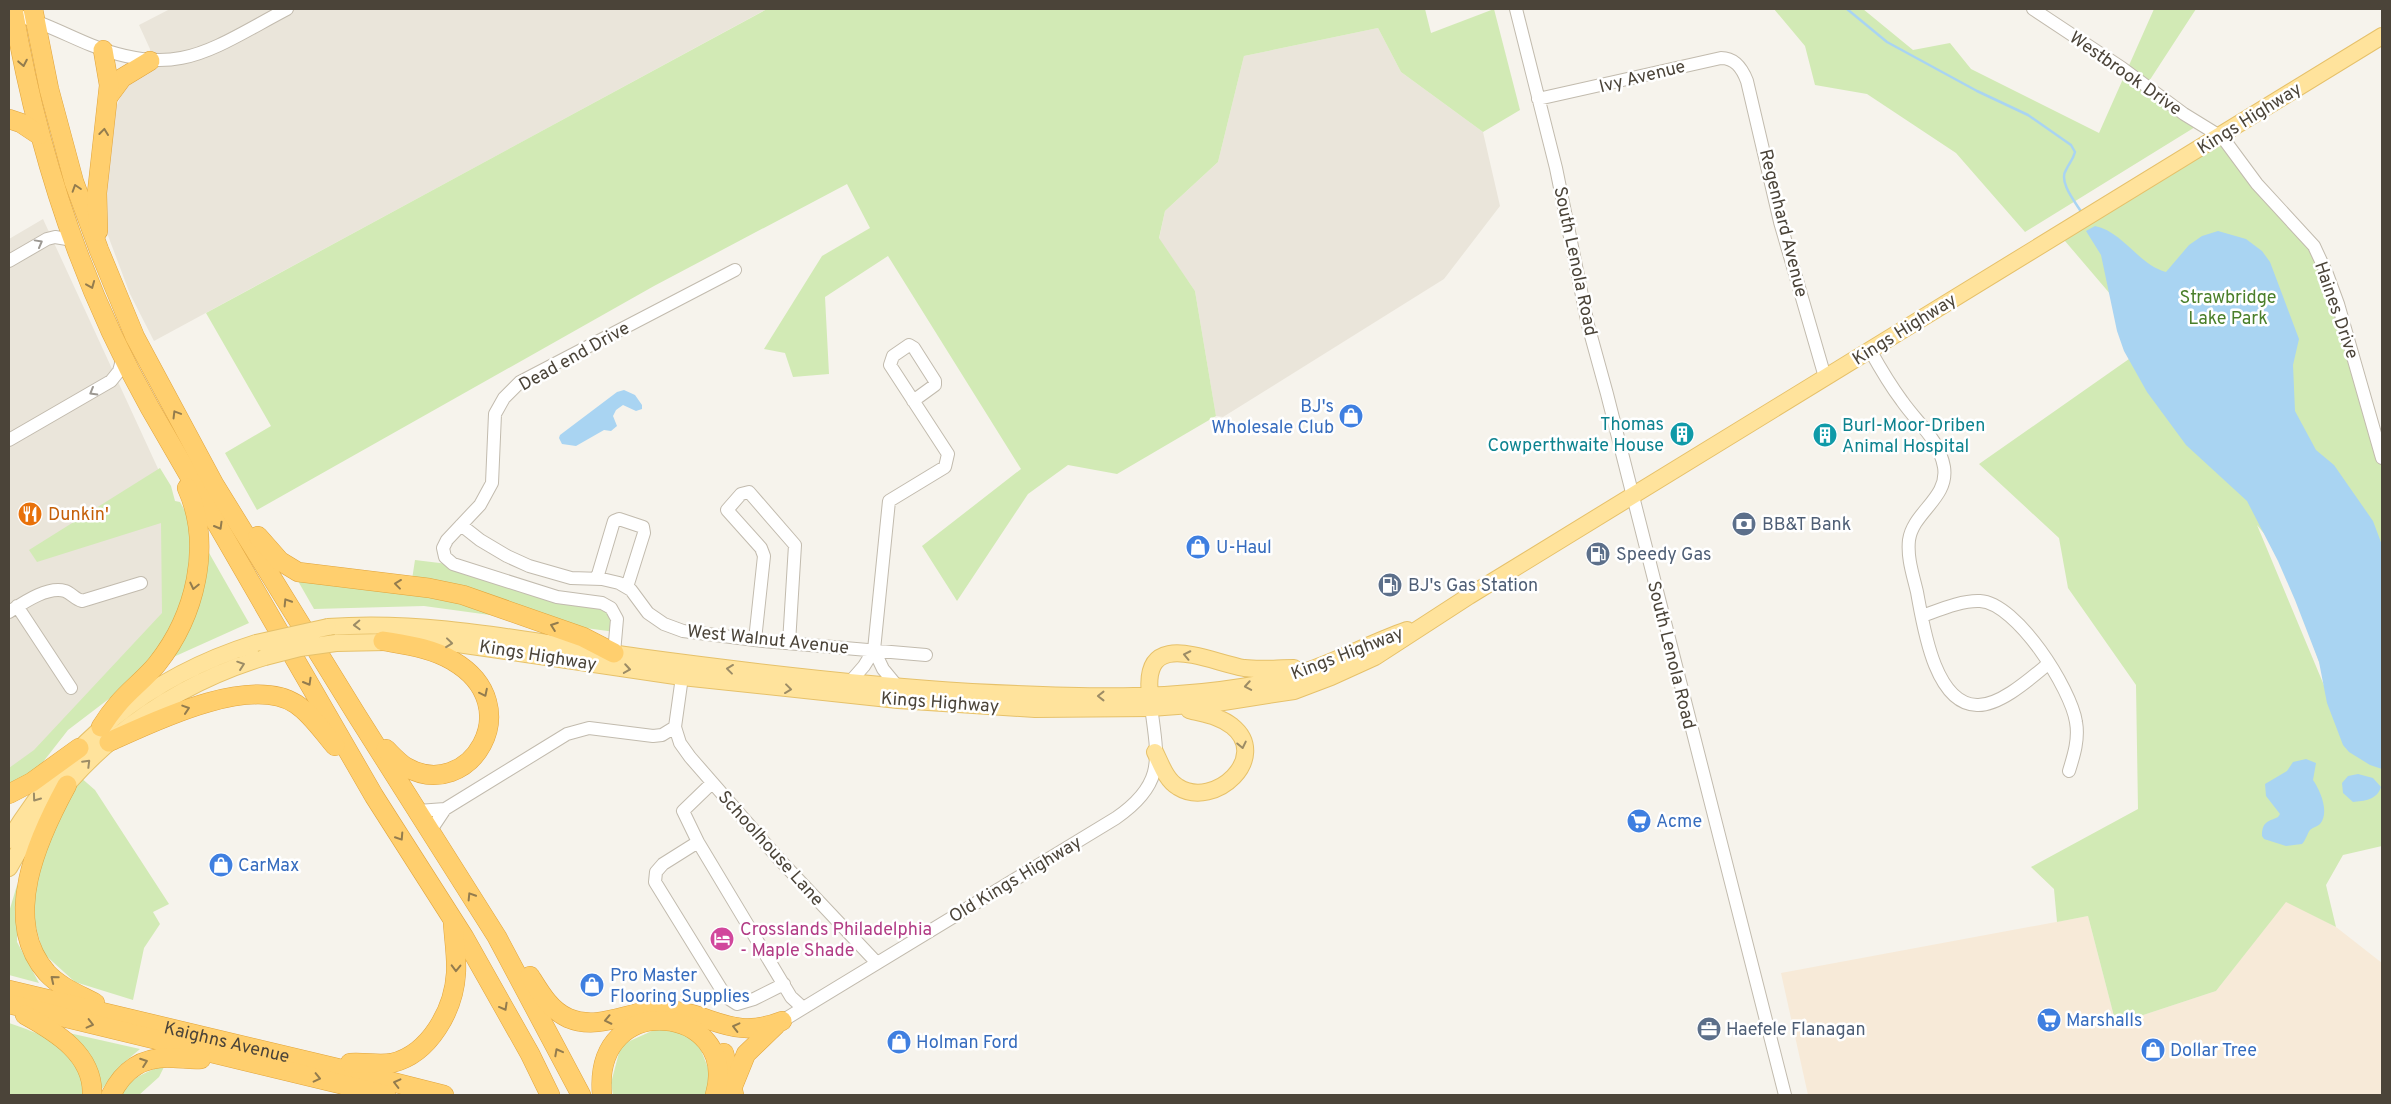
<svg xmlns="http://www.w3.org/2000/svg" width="2391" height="1104" font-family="Overpass,sans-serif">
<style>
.residential{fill:#eae5da}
.commercial{fill:#f7ead8}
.green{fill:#d2eab5;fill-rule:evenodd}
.water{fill:#a9d4f2}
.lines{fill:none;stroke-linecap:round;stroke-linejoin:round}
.stream{stroke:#a9d4f2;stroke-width:2.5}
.minor-casing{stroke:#c2bbae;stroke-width:14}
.major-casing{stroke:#e6c16a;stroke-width:18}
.highway-casing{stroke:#e0a43c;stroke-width:20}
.minor{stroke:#fff;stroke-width:12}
.major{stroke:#ffe39c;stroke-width:16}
.highway{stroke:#ffcf6e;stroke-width:19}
.major-bridge-casing{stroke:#e6c16a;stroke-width:18;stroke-linecap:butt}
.major-bridge{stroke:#ffe39c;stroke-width:16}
.oneway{stroke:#937c4e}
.oneway2{stroke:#9c9892}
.oneway3{stroke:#9c8c66}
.labels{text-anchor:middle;stroke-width:5;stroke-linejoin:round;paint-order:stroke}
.street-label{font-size:18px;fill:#4b4439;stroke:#fff}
.park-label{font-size:18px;fill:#4a7f2a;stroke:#fff}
.shop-label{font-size:18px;fill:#366cbe;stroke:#fff;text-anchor:start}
.culture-label{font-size:18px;fill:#0d838f;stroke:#fff;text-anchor:end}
.food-label{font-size:18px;fill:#c56008;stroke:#fff;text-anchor:start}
.service-label{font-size:18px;fill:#4e5e75;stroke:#fff;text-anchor:start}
.hotel-label{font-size:18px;fill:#b23c85;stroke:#fff;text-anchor:start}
</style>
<rect width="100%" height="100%" fill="#f6f3ec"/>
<path class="residential" d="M 170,9 L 767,9 L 154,341 L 130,294 L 107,233 L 105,184 L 114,112 L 126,84 L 148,74 L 150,49 L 139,25 Z
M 1378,28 L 1401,72 L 1483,132 L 1500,206 L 1444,279 L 1223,417 L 1216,416 L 1195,291 L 1159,239 L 1165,211 L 1218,162 L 1244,56 Z
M 43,219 L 166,486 L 170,612 L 24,768 L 9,772 L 9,239 Z"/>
<path class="commercial" d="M 2286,901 L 2336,927 L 2382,963 L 2382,1095 L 1808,1095 L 1781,973 L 2088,916 L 2116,1024 L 2216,991 Z"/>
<path class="green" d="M 767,9 L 1425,9 L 1431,33 L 1494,9 L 1520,110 L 1483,132 L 1401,72 L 1378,28 L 1244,56 L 1218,162 L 1165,211 L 1159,238 L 1195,291 L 1216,416 L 1117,474 L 1068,465 L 1028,494 L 957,601 L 922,546 L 1021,469 L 888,256 L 825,297 L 829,374 L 793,377 L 785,353 L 764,349 L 822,256 L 870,228 L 847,184 L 654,286 L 257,510 L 225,453 L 271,426 L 206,313 Z
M 1774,9 L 1863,9 L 1913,50 L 1950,43 L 1971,69 L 2099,133 L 2154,9 L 2196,9 L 2142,92 L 2200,124 L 2025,232 L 1956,153 L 1867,94 L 1815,85 L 1805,46 Z
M 2223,138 L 2321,259 L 2382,457 L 2382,846 L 2343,855 L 2326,885 L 2336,927 L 2286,902 L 2216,991 L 2116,1024 L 2088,916 L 2057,922 L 2054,889 L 2031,867 L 2138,809 L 2136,685 L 2068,588 L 2059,538 L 1979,464 L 2129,359 L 2183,440 L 2123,309 L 2059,234 ZM 2257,525 L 2276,548 L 2293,588 L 2346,738 Z
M 160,468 L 171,486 L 175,501 L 180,502 L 249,623 L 169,659 L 114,695 L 68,730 L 36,771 L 9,788 L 9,768 L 34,750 L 162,613 L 161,523 L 37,562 L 29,550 Z
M 415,560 L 456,565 L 604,602 L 615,632 L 424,606 L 314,609 L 294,574 L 411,586 Z
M 79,776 L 95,790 L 169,904 L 153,912 L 160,924 L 144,948 L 133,1000 L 75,982 L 43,953 L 30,905 L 48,829 Z
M 17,885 L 17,942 L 39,983 L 9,975 L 9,912 Z
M 9,1023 C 48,1037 81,1046 84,1095 L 9,1095 Z
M 665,1025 L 697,1040 L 714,1083 L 708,1095 L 613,1095 L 611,1083 L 621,1045 Z
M 69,1033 L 140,1049 L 120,1066 L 102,1089 L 83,1047 Z
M 165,1065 L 159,1077 L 139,1095 L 120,1095 C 128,1078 149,1071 165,1065 Z"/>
<path class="water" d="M 2095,226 C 2122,231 2139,265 2166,272 L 2189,245 L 2202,236 L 2218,231 L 2246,239 L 2262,251 L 2270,262 L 2299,339 L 2293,365 L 2295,411 L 2316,450 L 2334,465 L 2373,521 L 2382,545 L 2382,769 L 2370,765 L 2349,752 L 2343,745 L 2327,703 L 2319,662 L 2295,600 L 2278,561 L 2247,501 L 2186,445 L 2147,392 L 2124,351 L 2117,331 L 2101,255 L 2086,231 Z
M 624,390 L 635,395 L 642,405 L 642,409 L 636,411 L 623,405 L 616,410 L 613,416 L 617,426 L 611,431 L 604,430 L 576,446 L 562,444 L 559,438 L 560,435 L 617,392 Z
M 2306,759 L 2316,763 L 2313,780 C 2320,790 2330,812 2320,824 C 2317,827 2313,827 2310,830 C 2307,834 2306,840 2302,844 L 2286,846 L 2264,839 L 2262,836 C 2262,822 2267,822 2278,817 L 2280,814 L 2266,796 L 2265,784 L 2287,771 L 2293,762 Z
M 2358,774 L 2373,778 L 2381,787 C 2377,800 2364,801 2353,802 L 2343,793 L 2342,783 L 2348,776 Z"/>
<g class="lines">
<path class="stream" d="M 1847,9 L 1887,42 L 1977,91 L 2028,115 L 2071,145 L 2075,152 C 2073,160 2069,163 2066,170 C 2058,182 2076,203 2082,213"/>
<defs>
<path id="minor" d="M 1516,9 L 1556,168 L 1588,325 L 1607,394 L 1785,1095
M 2033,9 L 2122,68 L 2184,114 L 2223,138 L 2257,184 L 2314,246 L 2327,274 L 2338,304 L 2382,458
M 9,14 C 35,18 66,35 91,45 C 178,80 211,49 287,9
M 1538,99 L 1721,58 C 1735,58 1742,68 1747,81 L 1780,222 L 1825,377
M 9,261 L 47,239 L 55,237 L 73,240
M 1870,350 C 1880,368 1890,385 1902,401 C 1918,424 1939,439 1944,467 C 1949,498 1913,512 1909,540 C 1907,558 1913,575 1917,592 C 1923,624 1934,704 1977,705 C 2000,706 2031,678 2048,664
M 9,440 L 111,381 L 119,371 L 123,357
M 461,525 L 480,540 L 507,556 L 529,566 L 571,578 L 602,579 L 619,583 L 631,590 L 648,613 L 664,624 L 683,631 L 763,641 L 926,655
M 597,578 L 614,521 L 619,519 L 643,527 L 644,533 L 627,587
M 17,606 L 71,688
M 9,612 C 23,603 47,586 65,591 C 71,593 75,599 82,601 L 141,583
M 1922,616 C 1939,610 1962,600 1980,601 C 2017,603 2071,689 2076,722 C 2079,739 2074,755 2069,771
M 755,640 L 764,556 L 761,548 L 727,510 L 741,494 L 749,492 L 795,545 L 789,643
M 874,650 L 883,669 L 897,686
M 614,653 L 617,619 L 611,608 L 602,603 L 557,597 L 453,564 L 445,557 L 443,548 L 447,540 L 480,505 L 492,483 L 495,414 L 504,398 L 520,382 L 735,270
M 850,682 L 864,666 L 874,650 L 889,501 L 945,467 L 948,454 L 890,365 L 893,356 L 909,345 L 914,348 L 935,381 L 935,385 L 913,401
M 675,727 L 680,743 L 690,757 L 778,858 L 877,963
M 712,783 L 683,811 L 698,842 L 791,997 L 803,1008
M 418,811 L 445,809
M 431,830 L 445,809 L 567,734 L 589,728 L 653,736 L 662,735 L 675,727 L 682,677
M 698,842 L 663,864 L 656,872 L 655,882 L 726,997 L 737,1004 L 754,999 L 784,984
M 782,1021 L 1116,818 C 1168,782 1157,756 1150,699"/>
<path id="major" d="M 328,627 C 433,619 535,643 639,657 C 750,672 860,685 972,692 C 1072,697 1176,702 1273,681 C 1321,670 1362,646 1407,630
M 336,643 L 437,641 L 682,677 L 898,700 L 1035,709 L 1151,708 L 1217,703 L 1294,691 L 1331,677 L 1375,657 L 1469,596 L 2382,36
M 1150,695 C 1142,627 1206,661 1244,668 C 1261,670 1277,668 1294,668
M 1155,752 C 1161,764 1166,780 1178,787 C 1215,810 1271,757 1232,726 C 1220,716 1203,714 1189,710
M 9,840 C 68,743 147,677 256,643
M 9,868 C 65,766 152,691 265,657"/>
<g id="highway">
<path d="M 13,9 C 37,149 80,284 150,408 L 374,796 L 464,937 L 530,1054 L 550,1095"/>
<path d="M 33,9 L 49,89 L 74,182 L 99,250 L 135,337 L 214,484 L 356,714 L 497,937 L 581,1095"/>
<path d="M 108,97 L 122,78 L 150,61"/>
<path d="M 9,119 L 21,123 L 39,135"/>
<path d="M 98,231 L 97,193 L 109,85 L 103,50"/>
<path d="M 258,536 L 280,561 L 298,572 L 429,588 L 463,595 L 583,637 L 614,653"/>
<path d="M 383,641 C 406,645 432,648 453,661 C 530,706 469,803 406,767 C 398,762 392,755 386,749"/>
<path d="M 101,727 C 106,719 111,712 117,705 C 129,690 145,679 157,664 C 195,616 213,546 187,488"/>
<path d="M 109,742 C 153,722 250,674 296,704 C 311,714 323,732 335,746"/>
<path d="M 67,785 C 38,838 0,920 47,973 C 60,987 78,994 95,1003"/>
<path d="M 9,794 L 32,782 L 79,748"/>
<path d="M 530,976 C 540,992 550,1010 568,1018 C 601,1032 633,1008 666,1010 C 713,1013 731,1041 782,1021"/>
<path id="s1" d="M 9,990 L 337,1068 L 444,1095"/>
<path d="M 9,1004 L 386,1095"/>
<path d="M 25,1015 C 56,1032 94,1055 92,1095"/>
<path d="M 724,1053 L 734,1095"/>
<path d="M 350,1063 C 364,1062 378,1065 392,1063 C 430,1054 454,1009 456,973 C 457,957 454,940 453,923"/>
<path d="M 733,1086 L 746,1054 L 776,1025"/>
<path d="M 111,1095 C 124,1069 143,1056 173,1058 C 182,1058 192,1060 201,1059"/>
<path d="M 602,1095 C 592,987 741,1005 715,1095"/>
</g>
</defs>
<use href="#minor" class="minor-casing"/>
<use href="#major" class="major-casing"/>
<use href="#highway" class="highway-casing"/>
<use href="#minor" class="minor"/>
<use href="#major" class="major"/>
<use href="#highway" class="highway"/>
<defs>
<path id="major-bridge" d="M 256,643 L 328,627
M 265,657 L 300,648 L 336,643"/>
</defs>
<use href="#major-bridge" class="major-bridge-casing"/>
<use href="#major-bridge" class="major-bridge"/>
</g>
<defs><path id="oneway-chevron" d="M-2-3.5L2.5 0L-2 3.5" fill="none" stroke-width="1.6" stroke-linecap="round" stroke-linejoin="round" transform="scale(1.25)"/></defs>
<g class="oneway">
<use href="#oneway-chevron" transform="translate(23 63) rotate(79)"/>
<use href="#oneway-chevron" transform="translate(104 132) rotate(-83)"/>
<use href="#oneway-chevron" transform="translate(76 188) rotate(-108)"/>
<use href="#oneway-chevron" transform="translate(91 285) rotate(68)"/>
<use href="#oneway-chevron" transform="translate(176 414) rotate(-121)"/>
<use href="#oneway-chevron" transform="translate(219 526) rotate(60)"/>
<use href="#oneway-chevron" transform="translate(398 584) rotate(-173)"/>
<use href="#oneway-chevron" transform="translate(194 586) rotate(103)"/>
<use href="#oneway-chevron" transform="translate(287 602) rotate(-122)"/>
<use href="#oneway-chevron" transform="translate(554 626) rotate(-160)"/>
<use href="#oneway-chevron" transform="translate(308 682) rotate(60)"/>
<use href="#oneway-chevron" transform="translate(484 693) rotate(64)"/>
<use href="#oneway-chevron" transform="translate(186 709) rotate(-18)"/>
<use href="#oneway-chevron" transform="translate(400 837) rotate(57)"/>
<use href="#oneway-chevron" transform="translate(471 896) rotate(-122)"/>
<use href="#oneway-chevron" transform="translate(456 968) rotate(91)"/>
<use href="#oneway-chevron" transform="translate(54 979) rotate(-141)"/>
<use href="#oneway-chevron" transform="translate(504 1007) rotate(61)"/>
<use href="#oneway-chevron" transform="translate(608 1020) rotate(168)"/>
<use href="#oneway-chevron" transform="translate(90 1024) rotate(14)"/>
<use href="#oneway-chevron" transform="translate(736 1027) rotate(-166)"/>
<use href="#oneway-chevron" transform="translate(558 1052) rotate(-118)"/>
<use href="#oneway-chevron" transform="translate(144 1062) rotate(-20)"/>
<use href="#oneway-chevron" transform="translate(317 1078) rotate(13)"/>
<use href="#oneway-chevron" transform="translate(397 1083) rotate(-166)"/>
</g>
<g class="oneway2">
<use href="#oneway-chevron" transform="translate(39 243) rotate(-29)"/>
<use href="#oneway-chevron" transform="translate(93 392) rotate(150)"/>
</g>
<g class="oneway3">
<use href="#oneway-chevron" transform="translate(357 625) rotate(178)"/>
<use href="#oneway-chevron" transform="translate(449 643) rotate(6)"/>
<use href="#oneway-chevron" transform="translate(1187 655) rotate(-168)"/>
<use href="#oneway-chevron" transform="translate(241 665) rotate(-19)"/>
<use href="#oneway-chevron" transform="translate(627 669) rotate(9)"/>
<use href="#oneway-chevron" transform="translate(730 669) rotate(-173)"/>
<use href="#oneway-chevron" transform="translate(1248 686) rotate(170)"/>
<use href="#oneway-chevron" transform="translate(788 689) rotate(7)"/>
<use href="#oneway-chevron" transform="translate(1101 696) rotate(180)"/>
<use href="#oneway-chevron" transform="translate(1242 745) rotate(78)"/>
<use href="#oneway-chevron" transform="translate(87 763) rotate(-45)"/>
<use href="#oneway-chevron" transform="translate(36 798) rotate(126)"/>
</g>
<defs>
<symbol id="shop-disc" viewBox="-11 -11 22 22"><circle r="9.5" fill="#3f7fe0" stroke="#fff"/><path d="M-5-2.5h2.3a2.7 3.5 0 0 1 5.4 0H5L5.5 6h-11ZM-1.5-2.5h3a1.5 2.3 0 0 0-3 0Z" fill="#fff"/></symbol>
<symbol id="building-disc" viewBox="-11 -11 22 22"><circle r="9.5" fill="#0f9aa8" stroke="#fff"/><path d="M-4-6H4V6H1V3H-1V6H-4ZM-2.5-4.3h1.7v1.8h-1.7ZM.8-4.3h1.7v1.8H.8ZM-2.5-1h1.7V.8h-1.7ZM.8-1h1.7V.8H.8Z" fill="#fff"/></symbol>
<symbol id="restaurant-disc" viewBox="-11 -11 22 22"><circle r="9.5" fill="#e8710a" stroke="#fff"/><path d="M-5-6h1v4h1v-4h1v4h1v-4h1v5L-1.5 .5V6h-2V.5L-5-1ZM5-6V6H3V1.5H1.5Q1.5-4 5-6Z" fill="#fff"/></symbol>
<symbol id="bank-disc" viewBox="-11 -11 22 22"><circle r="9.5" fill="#5c6f8a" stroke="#fff"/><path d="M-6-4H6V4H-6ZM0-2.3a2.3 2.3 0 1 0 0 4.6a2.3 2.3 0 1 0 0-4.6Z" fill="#fff"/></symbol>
<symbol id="fuel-disc" viewBox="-11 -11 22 22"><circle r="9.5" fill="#5c6f8a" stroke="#fff"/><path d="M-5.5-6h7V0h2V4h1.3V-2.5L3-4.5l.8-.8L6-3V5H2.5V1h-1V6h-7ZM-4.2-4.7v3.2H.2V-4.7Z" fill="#fff"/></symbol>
<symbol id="supermarket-disc" viewBox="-11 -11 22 22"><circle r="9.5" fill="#3f7fe0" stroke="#fff"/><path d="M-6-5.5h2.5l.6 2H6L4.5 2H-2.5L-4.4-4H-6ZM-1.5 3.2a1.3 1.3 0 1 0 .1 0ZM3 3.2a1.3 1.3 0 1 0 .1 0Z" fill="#fff"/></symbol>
<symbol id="hotel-disc" viewBox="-11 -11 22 22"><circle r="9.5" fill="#d1479c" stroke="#fff"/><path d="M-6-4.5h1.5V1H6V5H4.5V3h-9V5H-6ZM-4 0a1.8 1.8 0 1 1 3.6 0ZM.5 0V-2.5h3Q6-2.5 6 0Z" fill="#fff"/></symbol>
<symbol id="office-disc" viewBox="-11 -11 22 22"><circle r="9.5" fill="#5c6f8a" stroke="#fff"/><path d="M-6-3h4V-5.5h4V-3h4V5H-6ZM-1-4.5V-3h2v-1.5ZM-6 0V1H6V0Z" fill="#fff"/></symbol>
</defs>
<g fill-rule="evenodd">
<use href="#shop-disc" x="1337" y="402" width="28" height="28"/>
<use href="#building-disc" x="1668" y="420" width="28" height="28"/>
<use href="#building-disc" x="1811" y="421" width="28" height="28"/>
<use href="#restaurant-disc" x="16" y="500" width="28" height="28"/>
<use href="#bank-disc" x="1730" y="510" width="28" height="28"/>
<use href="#shop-disc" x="1184" y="533" width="28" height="28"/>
<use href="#fuel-disc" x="1584" y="540" width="28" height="28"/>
<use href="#fuel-disc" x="1376" y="571" width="28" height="28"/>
<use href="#supermarket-disc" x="1625" y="807" width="28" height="28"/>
<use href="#shop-disc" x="207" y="851" width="28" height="28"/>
<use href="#hotel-disc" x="708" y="925" width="28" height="28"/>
<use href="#shop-disc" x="578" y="971" width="28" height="28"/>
<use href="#supermarket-disc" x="2035" y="1006" width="28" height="28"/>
<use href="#office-disc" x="1695" y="1015" width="28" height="28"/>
<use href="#shop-disc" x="885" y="1028" width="28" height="28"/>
<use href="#shop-disc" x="2139" y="1036" width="28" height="28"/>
</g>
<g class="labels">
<g class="street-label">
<text transform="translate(2126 73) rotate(35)" y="6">Westbrook Drive</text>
<text transform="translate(1642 76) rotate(-14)" y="6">Ivy Avenue</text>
<text transform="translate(2249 118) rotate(-32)" y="6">Kings Highway</text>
<text transform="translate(1784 223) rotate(76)" y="6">Regenhard Avenue</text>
<text transform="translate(1576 261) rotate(78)" y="6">South Lenola Road</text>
<text transform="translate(2337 310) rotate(71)" y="6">Haines Drive</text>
<text transform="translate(1904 329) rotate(-32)" y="6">Kings Highway</text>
<text transform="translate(574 356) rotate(-29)" y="6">Dead end Drive</text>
<text transform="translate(768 639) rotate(6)" y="6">West Walnut Avenue</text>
<text transform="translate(1347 653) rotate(-21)" y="6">Kings Highway</text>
<text transform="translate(538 655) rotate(9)" y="6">Kings Highway</text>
<text transform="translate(1672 655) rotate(76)" y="6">South Lenola Road</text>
<text transform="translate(940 702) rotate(4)" y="6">Kings Highway</text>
<text transform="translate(771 848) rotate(48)" y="6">Schoolhouse Lane</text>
<text transform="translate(1015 879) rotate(-31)" y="6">Old Kings Highway</text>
<text dy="6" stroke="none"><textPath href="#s1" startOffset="224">Kaighns Avenue</textPath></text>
</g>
<g class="park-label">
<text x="2228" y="303">Strawbridge<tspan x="2228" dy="21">Lake Park</tspan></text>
</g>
<g class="shop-label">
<text x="1334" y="412" text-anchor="end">BJ's<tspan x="1334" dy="21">Wholesale Club</tspan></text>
<text x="1216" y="553">U-Haul</text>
<text x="1656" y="827">Acme</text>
<text x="238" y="871">CarMax</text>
<text x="610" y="981">Pro Master<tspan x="610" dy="21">Flooring Supplies</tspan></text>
<text x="2066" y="1026">Marshalls</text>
<text x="916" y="1048">Holman Ford</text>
<text x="2170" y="1056">Dollar Tree</text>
</g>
<g class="culture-label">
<text x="1664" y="430">Thomas<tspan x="1664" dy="21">Cowperthwaite House</tspan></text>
<text x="1842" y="431" text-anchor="start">Burl-Moor-Driben<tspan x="1842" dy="21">Animal Hospital</tspan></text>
</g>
<g class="food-label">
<text x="48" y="520">Dunkin'</text>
</g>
<g class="service-label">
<text x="1762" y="530">BB&amp;T Bank</text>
<text x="1616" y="560">Speedy Gas</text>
<text x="1408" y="591">BJ's Gas Station</text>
<text x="1726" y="1035">Haefele Flanagan</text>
</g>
<g class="hotel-label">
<text x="740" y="935">Crosslands Philadelphia<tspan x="740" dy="21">- Maple Shade</tspan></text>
</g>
</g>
<rect width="2391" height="1104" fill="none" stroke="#4b4439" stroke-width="20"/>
</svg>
